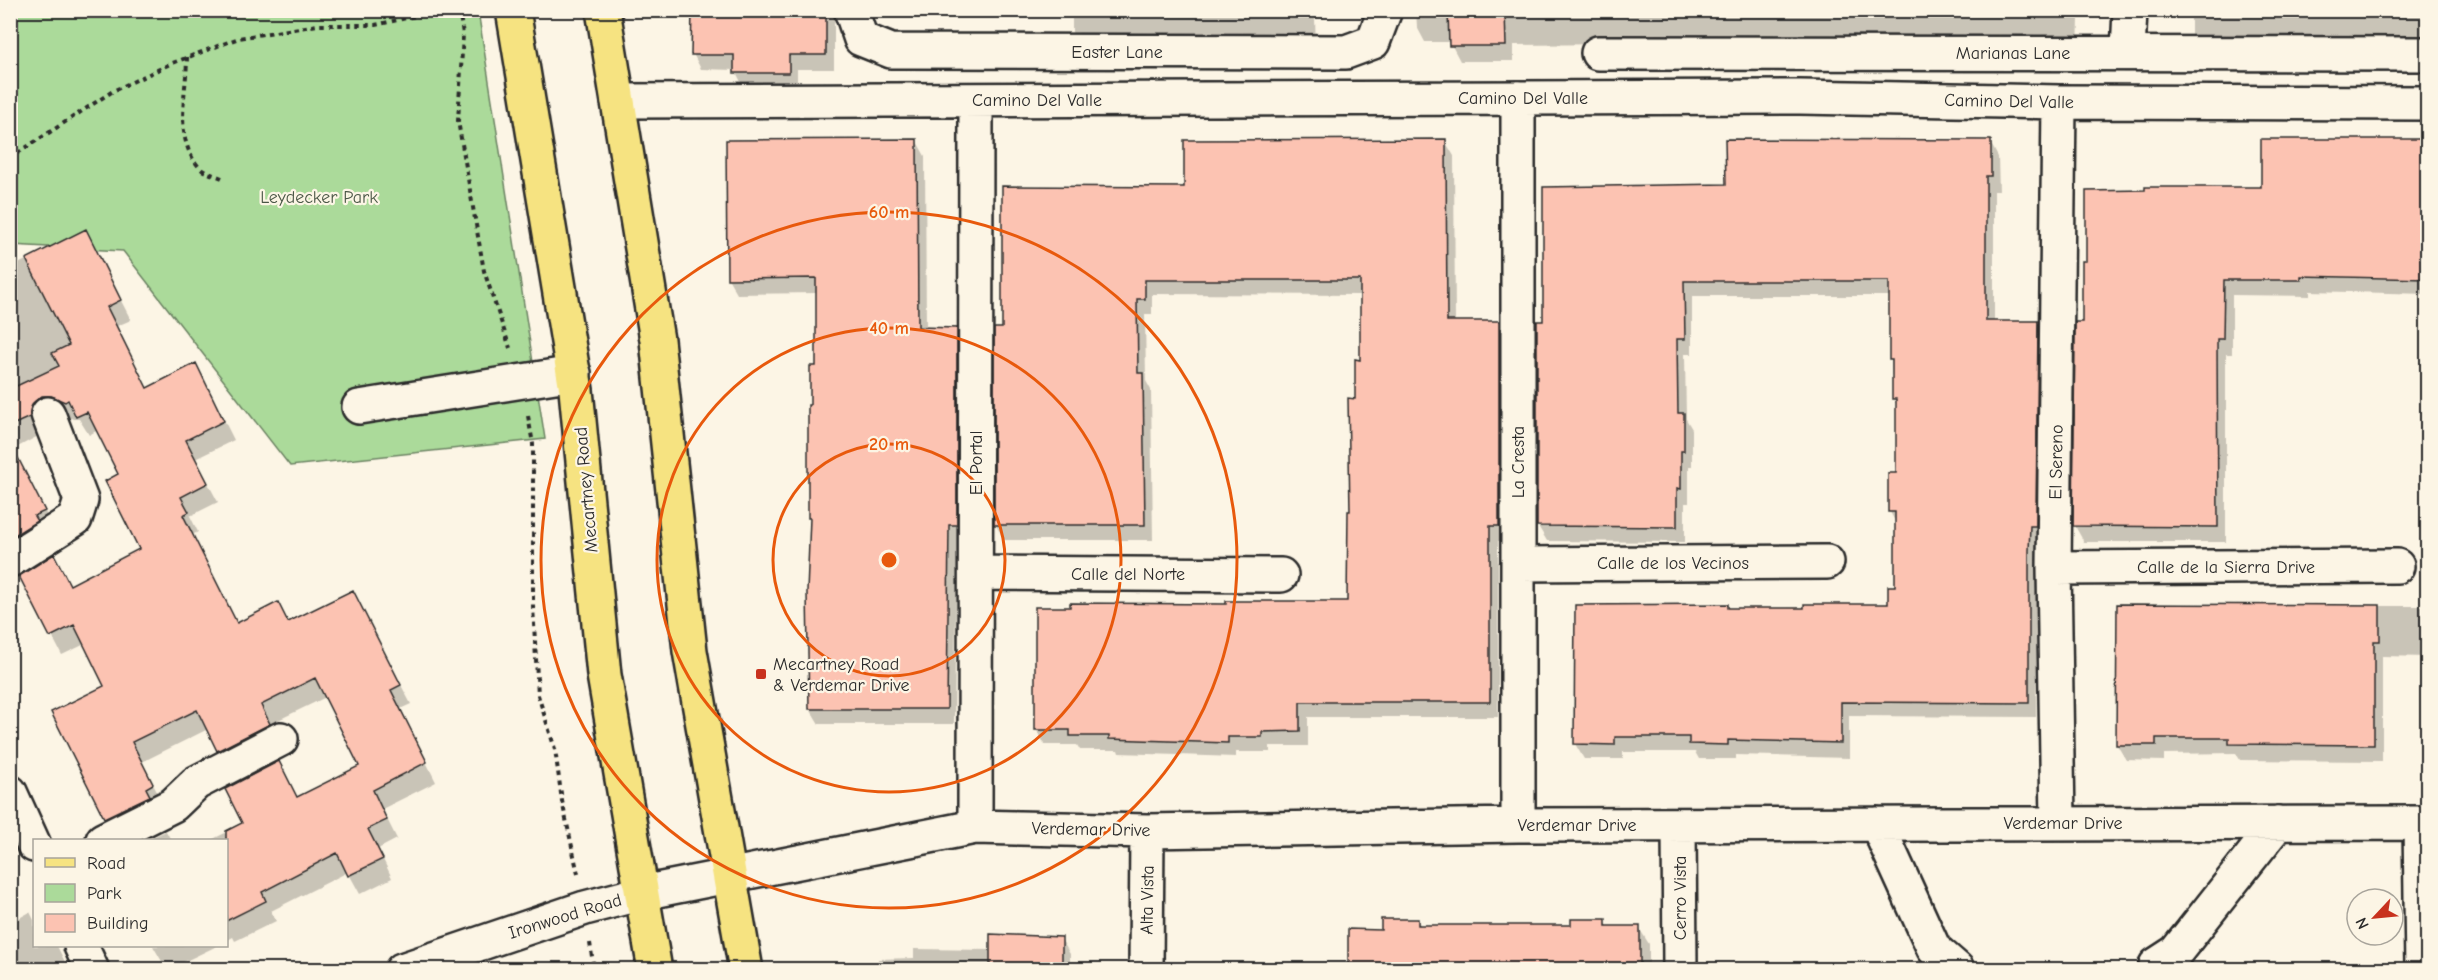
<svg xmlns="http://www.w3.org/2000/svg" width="2438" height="980" font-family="'Comic Neue',sans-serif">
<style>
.green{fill:#abda9a;stroke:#6b8262;stroke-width:1.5}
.shadow{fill:#0003}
.building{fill:#fcc3b2;stroke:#2b2b2b;stroke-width:1.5}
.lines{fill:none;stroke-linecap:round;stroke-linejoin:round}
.minor-casing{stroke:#2b2b2b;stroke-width:38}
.major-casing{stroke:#2b2b2b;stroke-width:38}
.path{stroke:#2b2b2b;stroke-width:4;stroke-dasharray:4.5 4.5;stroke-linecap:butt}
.minor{stroke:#fcf5e5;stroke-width:33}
.major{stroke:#f6e381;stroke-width:33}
.ring{fill:none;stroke:#e8590c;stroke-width:3}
.poi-dot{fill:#c8321e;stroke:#fcf5e5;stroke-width:2}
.labels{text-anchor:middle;stroke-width:4.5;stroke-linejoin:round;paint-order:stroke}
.street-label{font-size:18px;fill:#2b2b2b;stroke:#fcf5e5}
.park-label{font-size:18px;fill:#4b5747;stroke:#fcf5e5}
.poi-label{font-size:18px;fill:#2b2b2b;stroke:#fcf5e5;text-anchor:start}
.centre{fill:#e8590c;stroke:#fcf5e5;stroke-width:3}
.ring-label{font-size:18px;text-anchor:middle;font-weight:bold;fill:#e8590c;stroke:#fcf5e5;stroke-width:4.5;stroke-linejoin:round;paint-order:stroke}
</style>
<rect width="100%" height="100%" fill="#fcf5e5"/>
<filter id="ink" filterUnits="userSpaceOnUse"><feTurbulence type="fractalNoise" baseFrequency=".0167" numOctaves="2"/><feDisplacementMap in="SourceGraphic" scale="12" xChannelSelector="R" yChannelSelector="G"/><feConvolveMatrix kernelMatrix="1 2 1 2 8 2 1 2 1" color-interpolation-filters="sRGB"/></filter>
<g filter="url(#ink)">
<path class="green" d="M 10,11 L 478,11 L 545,439 L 290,466 L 123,251 L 11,245 Z"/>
<path class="shadow" d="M 689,10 L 834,10 L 834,69 L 797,69 L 797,87 L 744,88 L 735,70 L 701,69 L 693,54 L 693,20 Z
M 926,10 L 980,10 L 980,14 L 928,14 Z
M 1060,10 L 1334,10 L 1334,13 L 1315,18 L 1316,48 L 1080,47 L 1072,32 L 1072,18 Z
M 1416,10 L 2099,10 L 2099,15 L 2079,19 L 2078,50 L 1613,44 L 1514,45 L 1514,61 L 1460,61 L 1450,42 L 1425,42 L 1417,27 Z
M 2179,10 L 2428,10 L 2428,50 L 2200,50 L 2191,34 L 2191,13 Z
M 916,140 L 925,156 L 926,329 L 956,329 L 965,344 L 965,540 L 957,540 L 954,724 L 819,724 L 810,709 L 817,293 L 737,294 L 728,278 Z
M 1445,141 L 1454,156 L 1455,323 L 1498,323 L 1507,338 L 1507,541 L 1498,541 L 1498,717 L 1308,717 L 1308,746 L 1270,746 L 1270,752 L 1236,752 L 1236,757 L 1119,753 L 1118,750 L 1080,750 L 1077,745 L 1045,745 L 1036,729 L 1228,606 L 1349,603 L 1357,400 L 1361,361 L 1361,295 L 1152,294 L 1152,314 L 1145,314 L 1146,381 L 1151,390 L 1153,540 L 1004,540 L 996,525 L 1003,330 L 1186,188 Z
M 2262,141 L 2428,141 L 2428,294 L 2310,291 L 2310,296 L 2232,295 L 2232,354 L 2226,354 L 2226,542 L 2084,542 L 2075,526 L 2083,323 L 2263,188 Z
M 1990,142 L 1998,157 L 1999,191 L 1994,191 L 1994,322 L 2037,323 L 2046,338 L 2037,568 L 2036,717 L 1849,716 L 1849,758 L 1736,755 L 1736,759 L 1699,759 L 1695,752 L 1623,752 L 1623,759 L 1584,759 L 1575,744 L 1728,605 L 1730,609 L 1890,606 L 1897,587 L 1896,523 L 1890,512 L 1897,474 L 1897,405 L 1893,398 L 1891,360 L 1891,296 L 1692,296 L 1692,354 L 1685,354 L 1686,419 L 1692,429 L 1692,466 L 1689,466 L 1689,503 L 1685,503 L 1685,542 L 1547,541 L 1538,526 L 1544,323 L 1727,186 Z
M 85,231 L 131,320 L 117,326 L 147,389 L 206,384 L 234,440 L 195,459 L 218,502 L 190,516 L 198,532 L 192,535 L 237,624 L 288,623 L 361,609 L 411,704 L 400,709 L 436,782 L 382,809 L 397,839 L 378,849 L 392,878 L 360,894 L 348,872 L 271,911 L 276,921 L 235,941 L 233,937 L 226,941 L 226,840 L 211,840 L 361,766 L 326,697 L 270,724 L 279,743 L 229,769 L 208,729 L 142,762 L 163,804 L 116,836 L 105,818 L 53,713 L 106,687 L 85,644 L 62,655 L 21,577 L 70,586 L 141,550 L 120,474 L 98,430 L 89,435 L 79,419 L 73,419 L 62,414 L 40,435 L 14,449 L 54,530 L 10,555 L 10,268 Z
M 2118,606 L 2428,606 L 2428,657 L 2382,656 L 2382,761 L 2240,760 L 2236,753 L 2164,754 L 2164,761 L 2126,760 L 2117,745 Z
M 166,831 L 171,840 L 147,840 Z
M 30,912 L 34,920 L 34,946 L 57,946 L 69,970 L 10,970 L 10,920 L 12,922 Z
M 1418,921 L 1421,926 L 1572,926 L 1605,921 L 1609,928 L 1639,928 L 1649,944 L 1649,970 L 1166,970 L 1349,969 L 1383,931 Z
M 1061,939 L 1070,954 L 1070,970 L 878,970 L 878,959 L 914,958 L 914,949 L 992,950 Z
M 153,946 L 217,946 L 167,970 Z
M 2250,968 L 2387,968 L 2388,970 L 2250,970 Z
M 1719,969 L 1850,969 L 1850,970 L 1719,970 Z"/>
<path class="building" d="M 692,10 L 826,10 L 826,55 L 789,55 L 789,73 L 734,73 L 734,55 L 691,55 Z
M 1448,10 L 1505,10 L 1506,46 L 1449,46 Z
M 917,139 L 918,327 L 957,328 L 957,525 L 949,525 L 947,709 L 809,709 L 807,592 L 810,518 L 808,518 L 808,405 L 810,405 L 810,366 L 816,366 L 816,278 L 727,279 L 726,140 Z
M 1446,139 L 1447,321 L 1499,321 L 1499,526 L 1490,526 L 1490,702 L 1300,702 L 1300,731 L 1262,732 L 1262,737 L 1228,737 L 1228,743 L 1109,739 L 1109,736 L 1070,736 L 1070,730 L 1035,730 L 1035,607 L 1070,607 L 1070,603 L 1226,604 L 1226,601 L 1347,601 L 1348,511 L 1350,511 L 1348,398 L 1355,399 L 1355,359 L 1360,360 L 1360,280 L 1145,280 L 1145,299 L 1137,299 L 1138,373 L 1143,373 L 1145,525 L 994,525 L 994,328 L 1002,328 L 1002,186 L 1184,187 L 1184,140 Z
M 1725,139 L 1991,140 L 1991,176 L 1986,176 L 1986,321 L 2038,321 L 2036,526 L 2030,526 L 2029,551 L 2029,703 L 1841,702 L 1841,743 L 1728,740 L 1728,745 L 1689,744 L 1689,737 L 1615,737 L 1615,745 L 1574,744 L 1575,605 L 1728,604 L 1728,608 L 1804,608 L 1804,604 L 1888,604 L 1888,586 L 1895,586 L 1895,512 L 1888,512 L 1888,473 L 1896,473 L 1896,399 L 1892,399 L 1892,360 L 1889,360 L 1889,281 L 1684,281 L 1685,339 L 1677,339 L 1678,413 L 1684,413 L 1684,451 L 1681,451 L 1681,489 L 1677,488 L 1677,527 L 1537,526 L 1537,321 L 1543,321 L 1543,187 L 1726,184 Z
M 2261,139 L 2427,139 L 2427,279 L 2301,276 L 2301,280 L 2224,280 L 2223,339 L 2217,339 L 2218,527 L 2073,526 L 2075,322 L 2082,322 L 2082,261 L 2086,261 L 2086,191 L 2145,190 L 2145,187 L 2261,187 Z
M 86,229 L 121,300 L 107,307 L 147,388 L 196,363 L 224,421 L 186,440 L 208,483 L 181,497 L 189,512 L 183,515 L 237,623 L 278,602 L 288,622 L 353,590 L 401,685 L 391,690 L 427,762 L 373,790 L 387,820 L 368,829 L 383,859 L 348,876 L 337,853 L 262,892 L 266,901 L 226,921 L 226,831 L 242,823 L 225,789 L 279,761 L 297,797 L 359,766 L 315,678 L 261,705 L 270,724 L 217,751 L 197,710 L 132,742 L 153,784 L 146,788 L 150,796 L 104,818 L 51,712 L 104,686 L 74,625 L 50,637 L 19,576 L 54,554 L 70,585 L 139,549 L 105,481 L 118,474 L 87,412 L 76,417 L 68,400 L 65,402 L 51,396 L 42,396 L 33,403 L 30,417 L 10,426 L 10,389 L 59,366 L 52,353 L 69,345 L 26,259 Z
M 10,442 L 45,511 L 34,516 L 37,521 L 10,538 Z
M 2117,604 L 2380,605 L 2380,641 L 2374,641 L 2374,745 L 2229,744 L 2229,738 L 2156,738 L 2156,745 L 2116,745 Z
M 1381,919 L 1418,919 L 1418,925 L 1571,925 L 1571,919 L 1606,919 L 1606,926 L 1640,926 L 1640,969 L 1348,969 L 1348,929 L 1381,930 Z
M 990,934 L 1062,937 L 1062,969 L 990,969 Z"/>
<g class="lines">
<defs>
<path id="minor" d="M 851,10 L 861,39 L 891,51 L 1346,52 L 1373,42 L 1385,10
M 1598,53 L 2428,54
M 2128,53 L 2130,10
M 618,101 L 1800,97 L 2059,102 L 2428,103
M 359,407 L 574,373
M 10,560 L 75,519 L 81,500 L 48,414
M 1518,564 L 1827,562
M 2054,568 L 2397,566
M 976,573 L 1281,575
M 10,792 L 34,845
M 2058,822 L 2054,568 L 2059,102
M 2420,823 L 2422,970
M 1877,824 L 1934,949 L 1957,969
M 1518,825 L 1518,98
M 1679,826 L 1680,970
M 975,827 L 976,100
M 103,840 L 173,805 L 196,783 L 281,739
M 81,946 L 92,970
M 2156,965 L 2176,952 L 2278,823
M 402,970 L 585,908 L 642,893 L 975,827 L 1147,831 L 1518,825 L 2428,823
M 1146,970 L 1147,831"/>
<path id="major" d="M 513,10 L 576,390 L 604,675 L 655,970
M 603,10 L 657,340 L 690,651 L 746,970"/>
</defs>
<use href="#minor" class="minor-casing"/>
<use href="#major" class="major-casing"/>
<path class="path" d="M 459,10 L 463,34 L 458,121 L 484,271 L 510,348
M 187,57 C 187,93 172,140 201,169 C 205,173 216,175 222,178
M 10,158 L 113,91 L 170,64 L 239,38 L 317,25 L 375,25 L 443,10
M 528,416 L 533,444 L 533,606 L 538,695 L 555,749 L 562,801 L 578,874
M 590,943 L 594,970"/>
<use href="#minor" class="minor"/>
<use href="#major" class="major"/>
</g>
</g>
<g class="ring">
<circle cx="889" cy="560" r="116"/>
<circle cx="889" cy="560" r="232"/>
<circle cx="889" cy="560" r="348"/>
</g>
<rect class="poi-dot" x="755" y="668" width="12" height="12" rx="3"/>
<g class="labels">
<g class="street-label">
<text x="1117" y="58">Easter Lane</text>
<text x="2013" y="59">Marianas Lane</text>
<text x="1523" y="104">Camino Del Valle</text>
<text x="1037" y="106">Camino Del Valle</text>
<text transform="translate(2009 101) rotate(1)" y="6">Camino Del Valle</text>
<text transform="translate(1518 462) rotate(-90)" y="6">La Cresta</text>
<text transform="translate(2056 462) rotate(-89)" y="6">El Sereno</text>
<text transform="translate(976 463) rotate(-90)" y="6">El Portal</text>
<text transform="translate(586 490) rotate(-95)" y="6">Mecartney Road</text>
<text x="1673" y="569">Calle de los Vecinos</text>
<text x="2226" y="573">Calle de la Sierra Drive</text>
<text x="1128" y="580">Calle del Norte</text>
<text x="2063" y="829">Verdemar Drive</text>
<text x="1577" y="831">Verdemar Drive</text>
<text transform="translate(1091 829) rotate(1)" y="6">Verdemar Drive</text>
<text transform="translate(1680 898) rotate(-90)" y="6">Cerro Vista</text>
<text transform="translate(1147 900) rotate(-89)" y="6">Alta Vista</text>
<text transform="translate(565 916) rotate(-17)" y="6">Ironwood Road</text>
</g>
<g class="park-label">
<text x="319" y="203">Leydecker Park</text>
</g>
<g class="poi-label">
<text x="773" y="670">Mecartney Road<tspan x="773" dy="21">&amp; Verdemar Drive</tspan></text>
</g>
</g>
<circle cx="889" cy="560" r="9" class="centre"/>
<g class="ring-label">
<text x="889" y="218">60 m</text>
<text x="889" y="334">40 m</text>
<text x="889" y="450">20 m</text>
</g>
<rect width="2438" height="980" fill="none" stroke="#fcf5e5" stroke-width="36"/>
<rect x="18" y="18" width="2402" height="944" fill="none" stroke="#2b2b2b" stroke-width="2" filter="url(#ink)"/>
<rect x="33" y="839" width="195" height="108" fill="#fcf5e5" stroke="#a8a49b" stroke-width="1.5"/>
<rect x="45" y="858" width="30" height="9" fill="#f6e381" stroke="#a8a49b" stroke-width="1.5"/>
<text x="87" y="869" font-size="18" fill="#2b2b2b">Road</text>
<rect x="45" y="884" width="30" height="18" fill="#abda9a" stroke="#a8a49b" stroke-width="1.5"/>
<text x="87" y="899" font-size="18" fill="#2b2b2b">Park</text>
<rect x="45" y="914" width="30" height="18" fill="#fcc3b2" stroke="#a8a49b" stroke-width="1.5"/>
<text x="87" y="929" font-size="18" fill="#2b2b2b">Building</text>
<g transform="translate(2375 917) rotate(244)"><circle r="28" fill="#fcf5e5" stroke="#a8a49b" stroke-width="1.5"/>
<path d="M0-4.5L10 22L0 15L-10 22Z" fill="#c8321e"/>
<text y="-9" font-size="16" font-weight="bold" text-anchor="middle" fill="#2b2b2b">N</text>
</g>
</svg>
